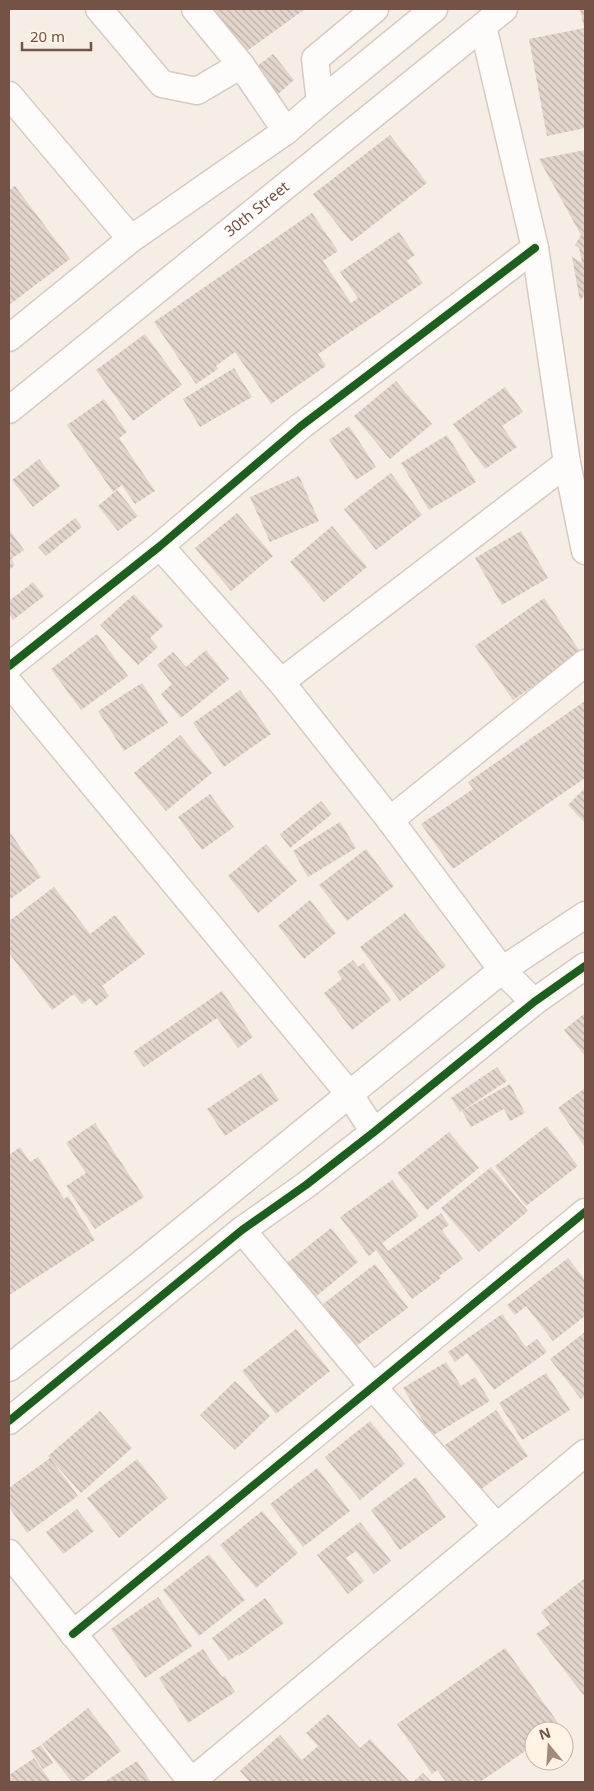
<svg xmlns="http://www.w3.org/2000/svg" width="594" height="1791" font-family="'Noto Sans',sans-serif">
<style>
.building{fill:url(#building-back-hatch)}
.lines{fill:none;stroke-linecap:round;stroke-linejoin:round}
.minor-casing{stroke:#d7cac3;stroke-width:29}
.minor{stroke:#fefcfb;stroke-width:26}
.cycleway-casing{stroke:#fff3e5;stroke-width:11}
.cycleway{stroke:#1b5e20;stroke-width:8}
.labels{text-anchor:middle;stroke-width:5;stroke-linejoin:round;paint-order:stroke}
.street-label{font-size:15px;fill:#745245;stroke:#fff3e5}
</style>
<defs>
<pattern id="building-back-hatch" width="6" height="6" patternUnits="userSpaceOnUse" patternTransform="scale(1.25)"><rect width="6" height="6" fill="#e2d5cc"/><path d="M-1 5l2 2M0 0l6 6M5-1l2 2" fill="none" stroke="#bcafa7"/></pattern>
</defs>
<rect width="100%" height="100%" fill="#f6ede4"/>
<path class="building" d="M 200,9 L 305,9 L 236,59 Z
M 580,9 L 585,9 L 585,28 L 584,28 Z
M 585,28 L 585,53 L 584,53 L 585,62 L 585,128 L 547,136 L 529,39 Z
M 273,54 L 294,80 L 278,94 L 256,67 Z
M 390,135 L 427,183 L 351,242 L 313,194 Z
M 585,150 L 585,294 L 580,301 L 572,257 L 582,263 L 579,248 L 575,245 L 581,235 L 539,159 Z
M 15,186 L 70,259 L 9,305 L 9,190 Z
M 312,213 L 338,251 L 323,261 L 351,303 L 358,298 L 340,272 L 399,232 L 415,255 L 407,261 L 423,283 L 318,354 L 326,366 L 271,404 L 235,352 L 216,366 L 218,369 L 196,384 L 154,322 Z
M 145,334 L 182,385 L 133,421 L 96,370 Z
M 234,368 L 252,397 L 200,427 L 183,399 Z
M 396,381 L 432,424 L 390,459 L 354,416 Z
M 505,387 L 523,412 L 502,426 L 517,447 L 485,469 L 453,424 Z
M 104,399 L 127,432 L 119,438 L 155,491 L 135,504 L 122,485 L 113,492 L 67,425 Z
M 349,426 L 376,467 L 356,480 L 329,440 Z
M 447,435 L 476,482 L 429,510 L 401,463 Z
M 39,459 L 60,486 L 33,507 L 12,480 Z
M 391,473 L 422,515 L 376,550 L 344,509 Z
M 299,476 L 319,521 L 270,542 L 250,497 Z
M 117,490 L 138,516 L 118,531 L 98,506 Z
M 237,513 L 273,556 L 231,591 L 195,548 Z
M 75,518 L 82,527 L 46,556 L 38,547 Z
M 332,526 L 367,567 L 324,602 L 290,562 Z
M 9,529 L 24,550 L 11,559 L 15,565 L 9,570 Z
M 521,531 L 548,578 L 502,605 L 475,558 Z
M 33,582 L 44,596 L 13,620 L 9,614 L 9,601 Z
M 134,594 L 163,626 L 150,638 L 158,647 L 138,665 L 100,625 Z
M 544,598 L 581,653 L 513,700 L 475,646 Z
M 97,634 L 128,676 L 81,710 L 51,669 Z
M 206,650 L 229,679 L 181,718 L 161,694 L 172,684 L 157,665 L 173,652 L 186,667 Z
M 142,683 L 168,723 L 124,751 L 98,711 Z
M 240,690 L 271,734 L 224,767 L 193,723 Z
M 585,701 L 585,778 L 453,869 L 421,824 L 473,789 L 468,782 Z
M 180,735 L 212,773 L 166,811 L 134,773 Z
M 585,788 L 585,823 L 568,805 Z
M 210,794 L 234,827 L 202,850 L 178,817 Z
M 321,801 L 332,814 L 290,848 L 280,834 Z
M 340,822 L 356,848 L 308,877 L 293,851 Z
M 9,831 L 41,877 L 9,900 Z
M 266,844 L 297,881 L 258,913 L 228,876 Z
M 366,849 L 394,886 L 347,921 L 319,885 Z
M 54,887 L 90,934 L 115,915 L 145,954 L 102,986 L 109,996 L 96,1006 L 90,998 L 82,1004 L 74,994 L 52,1010 L 9,953 L 9,921 Z
M 310,900 L 336,933 L 304,959 L 278,926 Z
M 405,913 L 446,966 L 400,1001 L 360,947 Z
M 353,960 L 358,967 L 363,963 L 391,1000 L 352,1030 L 324,993 L 342,979 L 337,972 Z
M 222,991 L 253,1037 L 238,1048 L 217,1018 L 144,1067 L 133,1052 Z
M 585,1013 L 585,1056 L 564,1030 Z
M 497,1067 L 507,1081 L 460,1112 L 451,1098 Z
M 261,1073 L 279,1100 L 225,1136 L 207,1109 Z
M 510,1084 L 525,1113 L 510,1121 L 504,1109 L 471,1127 L 462,1111 Z
M 585,1088 L 585,1147 L 558,1108 Z
M 95,1123 L 144,1197 L 95,1229 L 66,1186 L 86,1173 L 66,1143 Z
M 547,1126 L 578,1166 L 526,1206 L 495,1166 Z
M 449,1132 L 479,1168 L 427,1210 L 397,1173 Z
M 20,1147 L 30,1162 L 38,1157 L 64,1199 L 68,1196 L 95,1240 L 9,1295 L 9,1231 L 10,1230 L 9,1227 L 9,1155 Z
M 491,1167 L 528,1211 L 479,1252 L 441,1208 Z
M 392,1180 L 419,1216 L 382,1243 L 388,1251 L 441,1213 L 449,1225 L 442,1230 L 463,1259 L 439,1276 L 441,1278 L 412,1299 L 376,1250 L 369,1256 L 340,1217 Z
M 331,1228 L 358,1262 L 309,1302 L 282,1267 Z
M 568,1258 L 585,1280 L 585,1316 L 553,1341 L 526,1306 L 515,1315 L 507,1305 Z
M 375,1264 L 408,1308 L 355,1347 L 323,1304 Z
M 502,1314 L 526,1347 L 537,1339 L 547,1352 L 494,1390 L 467,1353 L 455,1362 L 448,1352 Z
M 296,1329 L 330,1371 L 276,1414 L 242,1371 Z
M 585,1332 L 585,1396 L 581,1399 L 550,1359 Z
M 446,1362 L 461,1386 L 475,1377 L 490,1401 L 432,1436 L 403,1388 Z
M 546,1373 L 570,1410 L 522,1440 L 499,1403 Z
M 235,1381 L 270,1416 L 235,1450 L 200,1415 Z
M 496,1410 L 528,1456 L 478,1491 L 445,1445 Z
M 100,1411 L 132,1448 L 81,1493 L 48,1456 Z
M 370,1421 L 405,1464 L 360,1500 L 325,1457 Z
M 50,1458 L 78,1496 L 27,1533 L 9,1507 L 9,1488 Z
M 137,1459 L 168,1498 L 119,1538 L 87,1498 Z
M 317,1468 L 350,1511 L 303,1547 L 270,1504 Z
M 416,1477 L 446,1517 L 400,1550 L 371,1510 Z
M 77,1509 L 94,1531 L 63,1554 L 46,1532 Z
M 262,1511 L 298,1553 L 256,1588 L 220,1545 Z
M 360,1522 L 391,1561 L 374,1574 L 356,1551 L 346,1558 L 364,1581 L 348,1594 L 317,1555 Z
M 209,1554 L 245,1600 L 199,1636 L 163,1590 Z
M 585,1578 L 585,1697 L 536,1634 L 550,1624 L 541,1612 Z
M 158,1597 L 192,1646 L 145,1678 L 111,1629 Z
M 265,1598 L 284,1623 L 239,1656 L 238,1654 L 229,1661 L 212,1638 Z
M 505,1648 L 561,1727 L 555,1731 L 534,1731 L 534,1745 L 480,1782 L 475,1782 L 473,1779 L 469,1782 L 446,1782 L 437,1770 L 432,1774 L 397,1724 Z
M 203,1649 L 222,1677 L 225,1676 L 235,1692 L 188,1723 L 159,1678 Z
M 88,1708 L 121,1751 L 81,1782 L 72,1782 L 42,1744 Z
M 328,1714 L 360,1748 L 370,1739 L 410,1782 L 250,1782 L 240,1771 L 280,1735 L 302,1760 L 318,1746 L 306,1733 Z
M 41,1745 L 53,1763 L 43,1769 L 31,1751 Z
M 34,1758 L 51,1782 L 9,1782 L 9,1775 Z
M 137,1761 L 151,1782 L 104,1782 Z
M 423,1773 L 432,1782 L 415,1782 L 415,1780 Z"/>
<g class="lines">
<defs>
<g id="minor">
<path d="M 99,9 L 162,84 L 197,91 L 241,65"/>
<path d="M 195,9 L 241,65 L 286,131"/>
<path d="M 483,26 L 535,248 L 567,463 L 585,551"/>
<path d="M 9,95 L 131,239"/>
<path d="M 320,102 L 315,59 L 375,9"/>
<path d="M 9,338 L 131,239 L 286,131 L 320,102 L 434,9"/>
<path id="s1" d="M 9,410 L 504,9"/>
<path d="M 160,546 L 281,682 L 390,820 L 502,970 L 534,1002"/>
<path d="M 9,666 L 160,546 L 301,426 L 535,248"/>
<path d="M 281,682 L 567,463"/>
<path d="M 9,683 L 350,1095 L 374,1132"/>
<path d="M 390,820 L 585,663"/>
<path d="M 242,1230 L 374,1388 L 497,1527"/>
<path d="M 9,1368 L 136,1268 L 502,970 L 585,915"/>
<path d="M 9,1421 L 242,1230 L 306,1185 L 374,1132 L 534,1002 L 585,966"/>
<path d="M 9,1553 L 192,1782"/>
<path d="M 73,1634 L 585,1212"/>
<path d="M 192,1781 L 585,1453"/>
</g>
</defs>
<use href="#minor" class="minor-casing"/>
<use href="#minor" class="minor"/>
<defs>
<path id="cycleway" d="M 9,666 L 160,546 L 301,426 L 535,248
M 9,1421 L 242,1230 L 306,1185 L 374,1132 L 534,1002 L 585,966
M 73,1634 L 585,1212"/>
</defs>
<use href="#cycleway" class="cycleway-casing"/>
<use href="#cycleway" class="cycleway"/>
</g>
<g class="labels">
<g class="street-label">
<text dy="5" stroke="none"><textPath href="#s1" startOffset="319">30th Street</textPath></text>
</g>
</g>
<rect width="594" height="1791" fill="none" stroke="#745245" stroke-width="20"/>
<g transform="translate(549 1746) rotate(342)"><circle r="24" fill="#fff3e5" stroke="#c7b3a5"/>
<path d="M0-4L9 19L0 12L-9 19Z" fill="#a2887d"/>
<text y="-8" font-size="14" font-weight="bold" text-anchor="middle" fill="#745245">N</text>
</g>
<path d="M22 42v8h69v-8" fill="none" stroke="#745245" stroke-width="2.5"/>
<text x="30" y="42" font-size="15" fill="#745245" stroke="#fff3e5" stroke-width="4" paint-order="stroke">20 m</text>
</svg>
